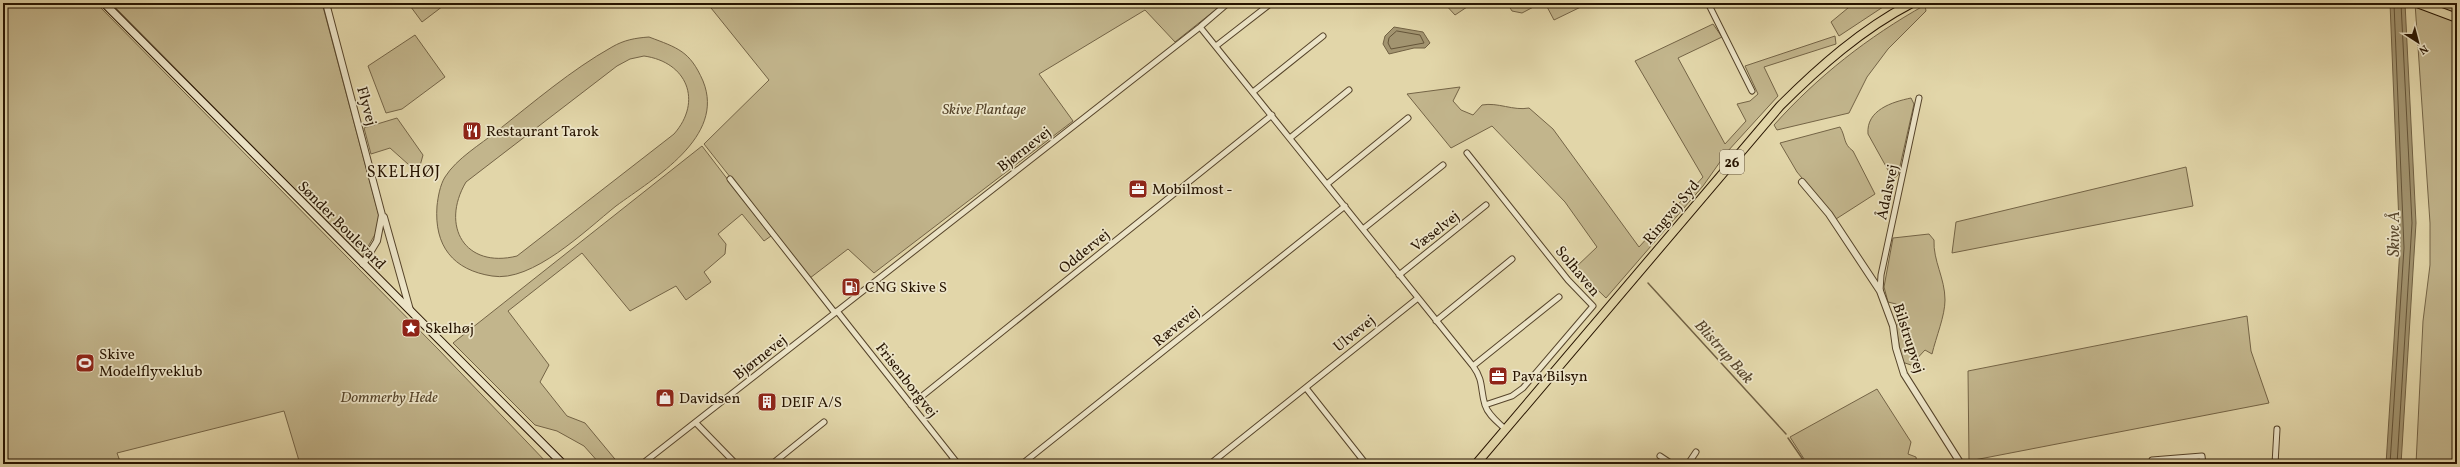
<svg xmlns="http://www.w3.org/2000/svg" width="2460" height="467" font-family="Vollkorn,serif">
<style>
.green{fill:#c2b58c;stroke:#746446;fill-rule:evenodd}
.water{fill:#a29470;stroke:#716143}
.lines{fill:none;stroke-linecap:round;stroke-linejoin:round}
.shore{stroke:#645438;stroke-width:1}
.stream{stroke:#716143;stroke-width:1.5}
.minor-casing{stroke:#56442a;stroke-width:7}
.tertiary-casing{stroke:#56442a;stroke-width:8}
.secondary-casing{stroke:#271400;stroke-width:9}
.primary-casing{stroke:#271400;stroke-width:10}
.minor{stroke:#ece4c7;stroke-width:5}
.tertiary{stroke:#ece4c7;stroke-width:6}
.secondary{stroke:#ece4c7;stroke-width:7}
.primary{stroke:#e2d6a9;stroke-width:8}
.labels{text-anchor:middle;stroke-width:3.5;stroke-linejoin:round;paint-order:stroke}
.shield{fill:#ece4c7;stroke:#62523c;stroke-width:1}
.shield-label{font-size:14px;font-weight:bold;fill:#271400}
.street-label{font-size:15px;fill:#271400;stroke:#ece4c7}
.park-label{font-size:15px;font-style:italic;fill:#56442a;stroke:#ece4c7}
.poi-label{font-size:15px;fill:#271400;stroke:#ece4c7;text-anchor:start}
.neighbourhood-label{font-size:16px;letter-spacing:1px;fill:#271400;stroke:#ece4c7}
.water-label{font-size:16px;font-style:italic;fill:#58472d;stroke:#ece4c7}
</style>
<rect width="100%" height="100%" fill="#e2d6a9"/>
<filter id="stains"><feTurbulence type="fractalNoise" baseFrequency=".005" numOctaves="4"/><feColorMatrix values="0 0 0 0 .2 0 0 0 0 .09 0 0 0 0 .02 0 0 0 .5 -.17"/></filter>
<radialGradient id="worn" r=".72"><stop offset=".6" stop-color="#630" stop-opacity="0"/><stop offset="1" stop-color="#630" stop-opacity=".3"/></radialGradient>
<path class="green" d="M 3,3 L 96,3 L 438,349 L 548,464 L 300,464 L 284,411 L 117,453 L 121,464 L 3,464 Z
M 111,3 L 322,3 L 379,216 L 377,231 L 362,257 Z
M 408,3 L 447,3 L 422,22 Z
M 707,3 L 1224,3 L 1175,42 L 1145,10 L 1039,74 L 1073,121 L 874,273 L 848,249 L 810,278 L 704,144 L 769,80 Z
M 1444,3 L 1473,3 L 1455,15 Z
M 1507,3 L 1541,3 L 1522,13 L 1512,11 Z
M 1545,3 L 1589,3 L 1554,20 Z
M 1854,3 L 1889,3 L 1839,36 L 1831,22 Z
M 2415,3 L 2457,3 L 2457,464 L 2416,464 L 2423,321 L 2430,265 L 2430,223 Z
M 1925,5 L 1926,11 L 1888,49 L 1867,77 L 1849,113 L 1777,130 L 1774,125 C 1818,76 1868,37 1925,5 Z
M 1713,24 L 1722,37 L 1678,58 L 1725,144 L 1746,121 L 1737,104 L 1750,101 L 1758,94 L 1745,66 L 1835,36 L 1836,44 L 1764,67 L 1778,96 L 1727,152 L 1703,186 L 1606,298 L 1575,268 L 1597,247 L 1565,202 L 1492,126 L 1451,148 L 1407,94 L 1460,87 L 1453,101 L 1461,110 L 1473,115 L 1482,105 C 1498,102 1513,111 1529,108 L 1553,129 L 1639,247 L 1703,177 L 1635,61 Z
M 415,35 L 445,77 L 402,109 L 386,113 L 368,66 Z
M 649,37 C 678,48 690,51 703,81 C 726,137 654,178 616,206 C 586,230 532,283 492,276 C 453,270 434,246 437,206 C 438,197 440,185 445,177 C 457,158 480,145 497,131 C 534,102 571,70 612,47 C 624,40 635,38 649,37 ZM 644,56 C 687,62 703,101 674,134 L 517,256 C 465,269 440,226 466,182 L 617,66 L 630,59 Z
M 1911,98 L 1914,104 L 1898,175 L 1893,179 L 1868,134 C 1866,110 1892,102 1911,98 Z
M 397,118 L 423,155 L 418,173 L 390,148 L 371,154 L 364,128 Z
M 1840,127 C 1846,137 1843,144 1853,151 L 1875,194 L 1836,219 L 1797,172 L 1780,143 Z
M 702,146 L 771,236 L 764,241 L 742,214 L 718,234 L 726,244 L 725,254 L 704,272 L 711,282 L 686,300 L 676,286 L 630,311 L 582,253 L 508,311 L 549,365 L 540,382 L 567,416 L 585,423 L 619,464 L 600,464 L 584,446 L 557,431 L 535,425 L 453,343 Z
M 2186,167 L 2193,206 L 1952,253 L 1956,222 Z
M 1929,234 L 1934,240 C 1933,261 1945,278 1945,300 C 1945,316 1936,337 1932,354 L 1925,350 L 1911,365 L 1902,362 L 1896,327 L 1905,311 L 1896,304 L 1888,302 L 1884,287 L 1893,238 Z
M 2247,316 L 2251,351 L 2269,403 L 1969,461 L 1968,371 Z
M 1877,389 L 1911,442 L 1908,454 L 1916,457 L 1917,464 L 1802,464 L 1806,462 L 1790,437 Z"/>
<path class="water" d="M 2390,3 L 2405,3 L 2416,223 L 2401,464 L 2386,464 L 2400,248 Z
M 1394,27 L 1423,32 L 1430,43 L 1425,48 L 1414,48 L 1389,54 L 1383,44 L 1385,36 Z"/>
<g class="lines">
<path class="shore" d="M 1397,31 L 1420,35 L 1424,43 L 1391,49 L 1388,43 L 1389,38 Z
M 2390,464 L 2404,248 L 2394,3
M 2397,464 L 2412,223 L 2401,3"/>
<path class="stream" d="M 1648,283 L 1786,434
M 1788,438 L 1806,464"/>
<defs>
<path id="minor" d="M 1708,3 L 1752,91
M 1200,27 L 1473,366 C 1484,381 1480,389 1485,405 C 1488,415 1498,422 1505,429
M 1216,46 L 1270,4
M 1253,92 L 1323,36
M 1290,138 L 1349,90
M 1467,153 L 1568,280 L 1593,306 L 1523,388 L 1512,396 L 1485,405
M 730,179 L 835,313
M 1327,184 L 1408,118
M 1363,229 L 1443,165
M 1399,275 L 1486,205
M 1880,291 L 1881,275 L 1919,98
M 837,311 L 958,464
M 1436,321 L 1512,259
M 1473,366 L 1559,297
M 1306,388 L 1366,464
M 911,405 L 1272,115
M 696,423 L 736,464
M 1660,456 L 1672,464
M 642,464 L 1200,27 L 1228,3
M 772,464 L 824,422
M 948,464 L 954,459
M 1022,464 L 1345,206
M 1210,464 L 1418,298
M 1688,464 L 1696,452
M 2153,464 L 2152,460 L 2202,456 L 2203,464
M 2275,464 L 2277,429"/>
<path id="tertiary" d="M 326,3 L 382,215 L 377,241 L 363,264
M 1802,182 L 1829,214 L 1880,291 L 1893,326 L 1896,348 L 1904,374 L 1961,464
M 384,217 L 410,310"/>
<path id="secondary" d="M 104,3 L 563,464"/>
<path id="primary" d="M 2417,3 L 2457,18
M 1476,464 L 1780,106 C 1819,67 1862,29 1912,3"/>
</defs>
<use href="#minor" class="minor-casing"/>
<use href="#tertiary" class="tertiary-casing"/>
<use href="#secondary" class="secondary-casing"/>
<use href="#primary" class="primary-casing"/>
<use href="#minor" class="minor"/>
<use href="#tertiary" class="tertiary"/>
<use href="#secondary" class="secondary"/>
<use href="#primary" class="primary"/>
</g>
<defs>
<symbol id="restaurant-square" viewBox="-11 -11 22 22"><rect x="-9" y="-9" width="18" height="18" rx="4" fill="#8f2418" stroke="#ece4c7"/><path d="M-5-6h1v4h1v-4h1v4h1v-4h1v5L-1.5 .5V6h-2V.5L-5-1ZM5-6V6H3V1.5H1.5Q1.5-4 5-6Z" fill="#fff"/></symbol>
<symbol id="office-square" viewBox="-11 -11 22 22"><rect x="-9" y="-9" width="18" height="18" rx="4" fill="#8f2418" stroke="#ece4c7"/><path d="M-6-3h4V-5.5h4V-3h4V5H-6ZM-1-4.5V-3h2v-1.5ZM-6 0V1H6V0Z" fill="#fff"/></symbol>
<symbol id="fuel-square" viewBox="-11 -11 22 22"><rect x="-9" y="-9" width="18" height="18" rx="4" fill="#8f2418" stroke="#ece4c7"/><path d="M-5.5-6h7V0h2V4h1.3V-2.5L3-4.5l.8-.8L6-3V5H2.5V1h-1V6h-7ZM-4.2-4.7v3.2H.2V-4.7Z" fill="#fff"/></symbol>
<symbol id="sight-square" viewBox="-11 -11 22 22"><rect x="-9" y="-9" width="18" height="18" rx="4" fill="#8f2418" stroke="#ece4c7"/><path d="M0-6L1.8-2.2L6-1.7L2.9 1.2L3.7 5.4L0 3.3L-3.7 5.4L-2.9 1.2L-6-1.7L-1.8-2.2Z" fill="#fff"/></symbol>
<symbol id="stadium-square" viewBox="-11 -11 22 22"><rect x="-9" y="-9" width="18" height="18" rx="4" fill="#8f2418" stroke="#ece4c7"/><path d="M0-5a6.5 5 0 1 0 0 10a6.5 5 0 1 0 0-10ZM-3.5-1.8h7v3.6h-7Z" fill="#fff"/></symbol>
<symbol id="shop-square" viewBox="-11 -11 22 22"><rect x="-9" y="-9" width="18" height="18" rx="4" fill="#8f2418" stroke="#ece4c7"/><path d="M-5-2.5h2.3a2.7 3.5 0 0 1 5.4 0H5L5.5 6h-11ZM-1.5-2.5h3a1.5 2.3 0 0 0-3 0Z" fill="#fff"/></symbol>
<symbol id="building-square" viewBox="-11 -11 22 22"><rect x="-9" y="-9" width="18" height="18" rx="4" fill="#8f2418" stroke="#ece4c7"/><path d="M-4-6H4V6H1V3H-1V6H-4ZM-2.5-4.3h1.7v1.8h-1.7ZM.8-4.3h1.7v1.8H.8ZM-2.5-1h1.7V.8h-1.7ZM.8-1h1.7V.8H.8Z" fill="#fff"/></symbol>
</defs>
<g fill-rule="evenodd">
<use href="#restaurant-square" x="461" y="120" width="22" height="22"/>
<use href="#office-square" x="1127" y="178" width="22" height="22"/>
<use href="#fuel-square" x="840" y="276" width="22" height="22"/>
<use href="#sight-square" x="400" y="317" width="22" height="22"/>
<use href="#stadium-square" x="74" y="352" width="22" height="22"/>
<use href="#office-square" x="1487" y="365" width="22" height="22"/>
<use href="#shop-square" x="654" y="387" width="22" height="22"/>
<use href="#building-square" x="756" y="391" width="22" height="22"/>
</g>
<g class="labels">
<rect class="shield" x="1720" y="150" width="24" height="24" rx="3"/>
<g class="shield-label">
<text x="1732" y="167">26</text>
</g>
<g class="street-label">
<text transform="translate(367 106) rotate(75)" y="5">Flyvej</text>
<text transform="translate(1024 149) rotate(-38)" y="5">Bjørnevej</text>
<text transform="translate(1887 192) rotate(-78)" y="5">Ådalsvej</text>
<text transform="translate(1671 212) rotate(-50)" y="5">Ringvej Syd</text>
<text transform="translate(342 225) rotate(45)" y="5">Sønder Boulevard</text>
<text transform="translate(1435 231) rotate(-38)" y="5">Væselvej</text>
<text transform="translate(1084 251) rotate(-39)" y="5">Oddervej</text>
<text transform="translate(1578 271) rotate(50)" y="5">Solhaven</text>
<text transform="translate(1176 326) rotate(-39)" y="5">Rævevej</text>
<text transform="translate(1354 333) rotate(-39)" y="5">Ulvevej</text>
<text transform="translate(1909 338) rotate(72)" y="5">Bilstrupvej</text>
<text transform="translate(760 357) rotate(-38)" y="5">Bjørnevej</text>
<text transform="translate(907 380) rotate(52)" y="5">Frisenborgvej</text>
</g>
<g class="park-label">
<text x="984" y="114">Skive Plantage</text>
<text x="389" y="402">Dommerby Hede</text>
</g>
<g class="poi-label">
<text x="486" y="136">Restaurant Tarok</text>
<text x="1152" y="194">Mobilmost -</text>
<text x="865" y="292">CNG Skive S</text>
<text x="425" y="333">Skelhøj</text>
<text x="99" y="359">Skive<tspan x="99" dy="17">Modelflyveklub</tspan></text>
<text x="1512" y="381">Pava Bilsyn</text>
<text x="679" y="403">Davidsen</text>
<text x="781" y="407">DEIF A/S</text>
</g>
<g class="neighbourhood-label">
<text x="404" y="177">SKELHØJ</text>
</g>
<g class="water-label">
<text transform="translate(2393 234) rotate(-90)" y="6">Skive Å</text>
<text transform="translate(1725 351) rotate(48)" y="6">Blistrup Bæk</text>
</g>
</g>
<rect width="2460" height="467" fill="none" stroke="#e2d6a9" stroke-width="16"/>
<rect x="4" y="4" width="2452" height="459" fill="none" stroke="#271400" stroke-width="2"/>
<rect x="8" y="8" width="2444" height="451" fill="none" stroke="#271400"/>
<g transform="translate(2418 42) rotate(144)" stroke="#ece4c7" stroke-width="3" paint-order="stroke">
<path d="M0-3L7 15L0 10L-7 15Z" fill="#271400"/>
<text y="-6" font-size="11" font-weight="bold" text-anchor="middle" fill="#271400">N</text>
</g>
<rect width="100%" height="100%" filter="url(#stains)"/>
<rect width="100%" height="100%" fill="url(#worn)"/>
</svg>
